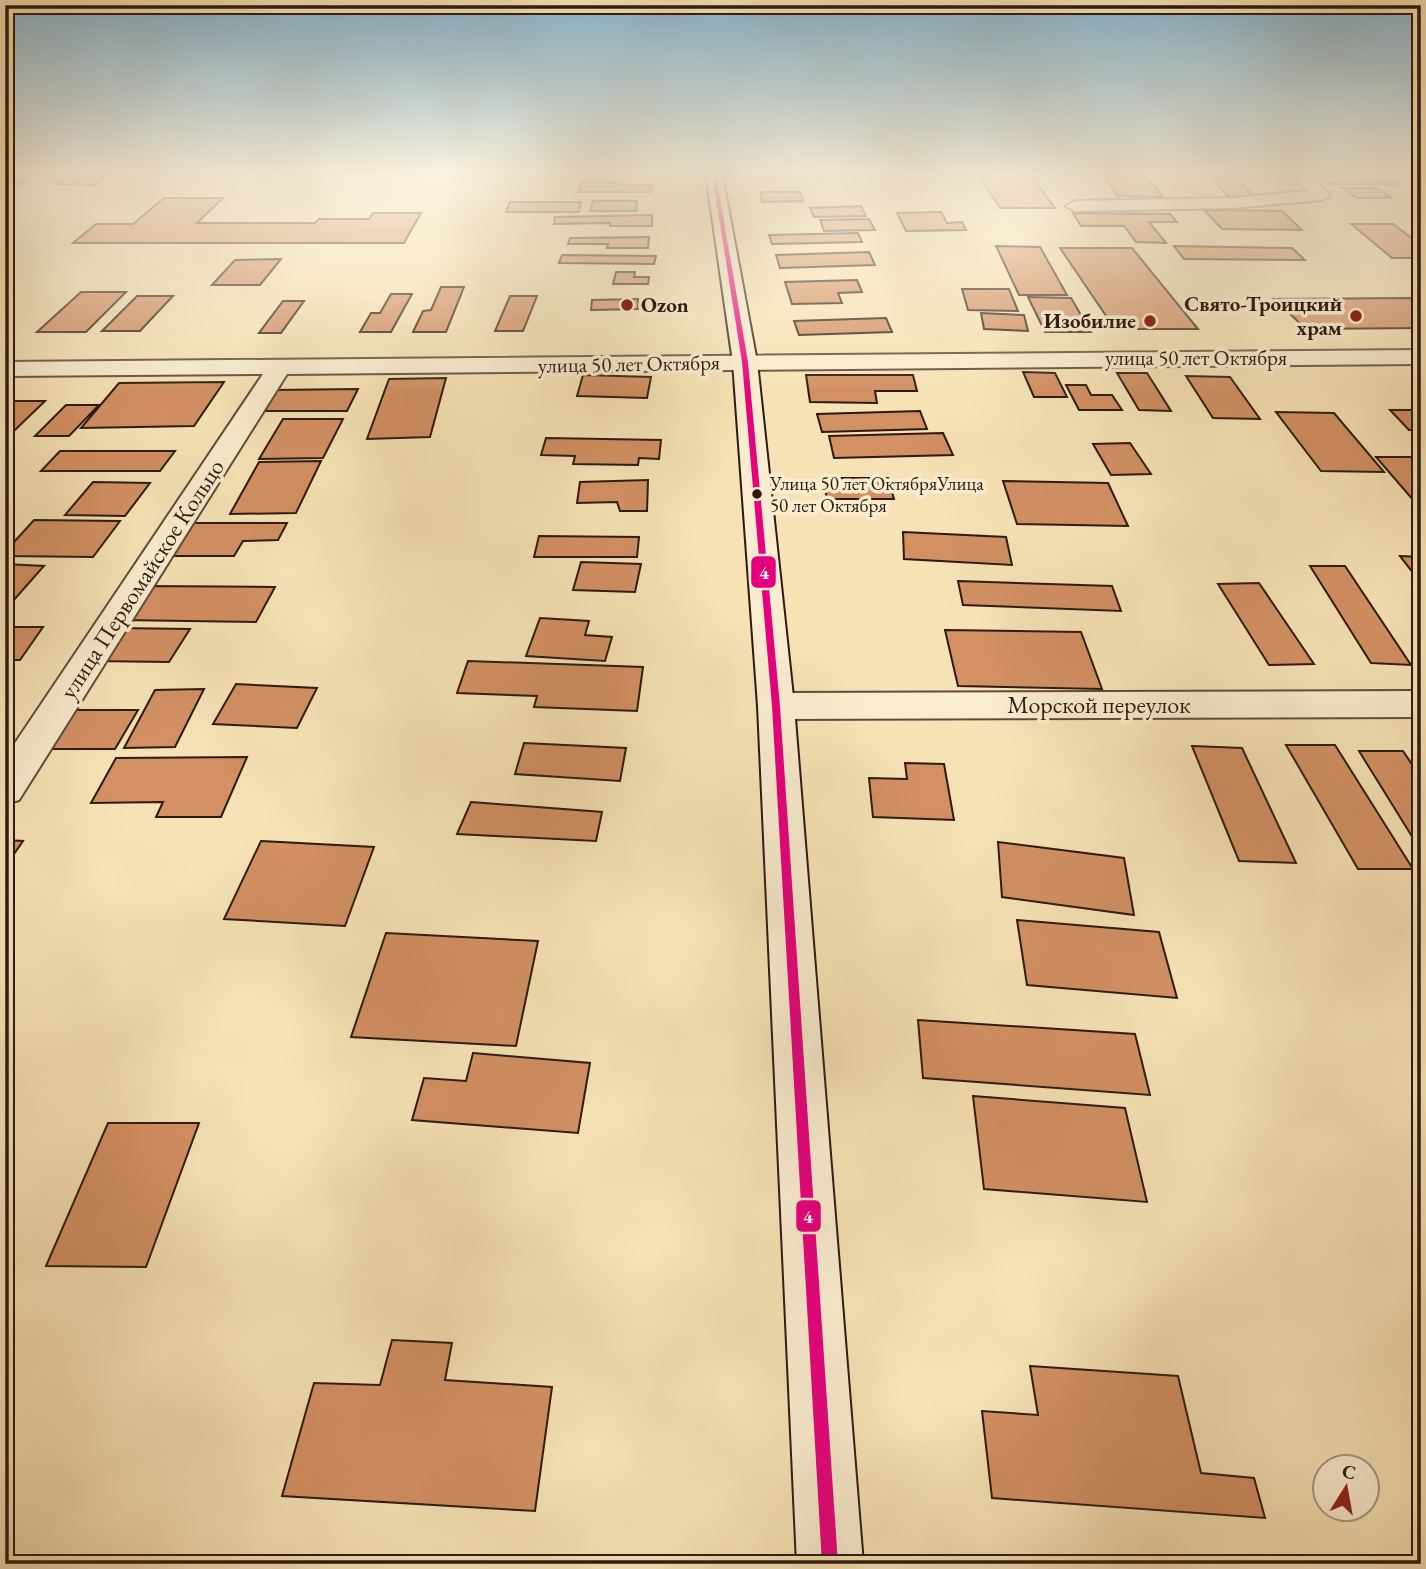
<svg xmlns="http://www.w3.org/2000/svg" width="1426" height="1569" font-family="'EB Garamond',serif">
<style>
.building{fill:#d29063;stroke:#2c1a11;stroke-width:2}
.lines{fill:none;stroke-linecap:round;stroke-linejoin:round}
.street-casing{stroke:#5e4c3a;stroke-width:4}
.secondary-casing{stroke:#2c1a11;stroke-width:4}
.street{fill:#f9eccf;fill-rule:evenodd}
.secondary{fill:#f9eccf;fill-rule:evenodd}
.bus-1-casing{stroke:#f9eccf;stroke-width:5}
.bus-1{fill:#e5007d;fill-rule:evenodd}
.poi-dot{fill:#8f2418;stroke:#f9eccf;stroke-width:2.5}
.bus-dot{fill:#2c1a11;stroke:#f9eccf;stroke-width:2.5}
.labels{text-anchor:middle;stroke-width:7;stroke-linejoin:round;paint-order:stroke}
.far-bus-label{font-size:19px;fill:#2c1a11;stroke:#f9eccf;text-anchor:start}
.far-poi-label{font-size:21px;font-weight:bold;fill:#2c1a11;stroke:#f9eccf;text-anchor:end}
.far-street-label{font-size:21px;fill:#2c1a11;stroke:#f9eccf}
.street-label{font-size:24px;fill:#2c1a11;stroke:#f9eccf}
.line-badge{stroke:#f9eccf;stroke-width:2.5}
.badge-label{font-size:19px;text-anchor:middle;font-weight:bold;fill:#fff}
</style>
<rect width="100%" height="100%" fill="#f6e2b5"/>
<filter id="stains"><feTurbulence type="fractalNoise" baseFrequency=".00286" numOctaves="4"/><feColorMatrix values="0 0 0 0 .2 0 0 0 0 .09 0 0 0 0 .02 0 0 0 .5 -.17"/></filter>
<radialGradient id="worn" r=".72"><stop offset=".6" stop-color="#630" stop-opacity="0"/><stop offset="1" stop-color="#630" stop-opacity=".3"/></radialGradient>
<path class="building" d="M 35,174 L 21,184 L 5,184 L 6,174 Z
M 757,174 L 830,174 L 831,176 L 758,179 Z
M 978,174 L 1030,174 L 1055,208 L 1000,208 Z
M 1102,174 L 1145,175 L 1163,197 L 1118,196 Z
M 1208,174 L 1232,174 L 1256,198 L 1230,198 Z
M 1316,174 L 1382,174 L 1397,184 L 1330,184 Z
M 72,175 L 109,175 L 95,185 L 57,184 Z
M 582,182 L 621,183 L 621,185 L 652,185 L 651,192 L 578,192 Z
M 1343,188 L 1376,188 L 1391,198 L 1357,198 Z
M 760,192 L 800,192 L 803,201 L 762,202 Z
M 164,198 L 223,198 L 197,223 L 315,223 L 319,219 L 369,219 L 373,213 L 421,213 L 404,243 L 73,243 L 96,224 L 133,224 Z
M 593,201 L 637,201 L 636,211 L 590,211 Z
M 510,202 L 581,202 L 579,212 L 506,212 Z
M 861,206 L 866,216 L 814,217 L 810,208 Z
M 1204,210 L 1282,211 L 1302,230 L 1222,229 Z
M 941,212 L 947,223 L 962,222 L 966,230 L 906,231 L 897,213 Z
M 1073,213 L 1170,214 L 1177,222 L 1149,222 L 1166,243 L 1136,242 L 1124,226 L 1081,226 Z
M 652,215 L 652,226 L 610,226 L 610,223 L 554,224 L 555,217 Z
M 869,219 L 875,230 L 824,231 L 820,220 Z
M 1351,224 L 1393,224 L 1421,245 L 1421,258 L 1392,258 Z
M 858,233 L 862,242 L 772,244 L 769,235 Z
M 649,237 L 648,248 L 607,248 L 608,244 L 568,244 L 570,238 Z
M 996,246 L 1040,247 L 1067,295 L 1019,295 Z
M 1174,246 L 1292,248 L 1305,260 L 1184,259 Z
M 1060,248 L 1132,248 L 1198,329 L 1115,329 Z
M 869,252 L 875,265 L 780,268 L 776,255 Z
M 562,255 L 656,256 L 654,264 L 559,263 Z
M 281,259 L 260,285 L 212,285 L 235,260 Z
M 616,272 L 635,272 L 634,277 L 649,277 L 648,284 L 613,284 Z
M 857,280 L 862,292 L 838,293 L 842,303 L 792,304 L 785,282 Z
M 441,287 L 464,287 L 446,332 L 413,332 L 423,311 L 431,310 Z
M 962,289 L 1009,289 L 1018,311 L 968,310 Z
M 81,292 L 126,292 L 86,332 L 37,332 Z
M 391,294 L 412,294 L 391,332 L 360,332 L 371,313 L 380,313 Z
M 137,296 L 173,296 L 140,331 L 102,331 Z
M 510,296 L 537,296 L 523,331 L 495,331 Z
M 1028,297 L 1071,298 L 1091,332 L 1045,332 Z
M 1412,298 L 1421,305 L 1421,328 L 1306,329 L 1274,299 Z
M 638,299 L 638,309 L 591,310 L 592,300 Z
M 283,301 L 304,301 L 281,333 L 259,333 Z
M 981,313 L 1024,315 L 1028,331 L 984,329 Z
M 886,318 L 892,332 L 799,335 L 794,321 Z
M 1023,372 L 1055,373 L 1067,397 L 1034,397 Z
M 1117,373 L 1147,373 L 1171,411 L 1139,410 Z
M 583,375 L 651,377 L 647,398 L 577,396 Z
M 806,375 L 913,375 L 917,391 L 875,391 L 877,403 L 810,402 Z
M 1186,376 L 1230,377 L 1260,419 L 1213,418 Z
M 446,378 L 430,437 L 367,439 L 389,379 Z
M 224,382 L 194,426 L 81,428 L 119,383 Z
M 1066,385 L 1086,385 L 1091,395 L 1112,395 L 1122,410 L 1079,410 Z
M 358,389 L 347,411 L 260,411 L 273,390 Z
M 5,401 L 45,401 L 15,430 L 5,430 Z
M 66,405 L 99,405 L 69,436 L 35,436 Z
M 1390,410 L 1416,410 L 1421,415 L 1421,430 L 1409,430 Z
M 920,411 L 927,429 L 822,432 L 817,414 Z
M 1276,412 L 1334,413 L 1384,472 L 1321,471 Z
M 283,419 L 343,419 L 323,458 L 259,459 Z
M 943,433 L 953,455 L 834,458 L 829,436 Z
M 546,438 L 661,440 L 659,459 L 639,458 L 638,465 L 573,464 L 575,456 L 541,455 Z
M 1130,443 L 1151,474 L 1111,475 L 1093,444 Z
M 60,451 L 175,451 L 160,471 L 41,471 Z
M 1376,457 L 1421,457 L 1421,501 L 1414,501 Z
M 321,461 L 296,513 L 230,514 L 259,462 Z
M 823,478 L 888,478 L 894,499 L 827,499 Z
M 648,480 L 647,511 L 620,511 L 617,502 L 577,503 L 580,482 Z
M 1003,481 L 1108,483 L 1128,526 L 1017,524 Z
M 93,482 L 150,483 L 125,516 L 65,515 Z
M 34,520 L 120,521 L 93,557 L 5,556 L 5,552 Z
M 187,523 L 287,523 L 278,540 L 243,541 L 234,556 L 164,556 Z
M 903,532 L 1006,537 L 1012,565 L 904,559 Z
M 539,536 L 639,537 L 637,557 L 534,557 Z
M 1400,556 L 1421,557 L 1421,583 Z
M 581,562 L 641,564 L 635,592 L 573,590 Z
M 5,564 L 44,566 L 5,610 Z
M 1310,566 L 1345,566 L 1411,665 L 1371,663 Z
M 958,581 L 1112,586 L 1121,611 L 963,605 Z
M 1259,583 L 1314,664 L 1269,665 L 1218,584 Z
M 145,586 L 275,587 L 256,622 L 121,620 Z
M 540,618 L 589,621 L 585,635 L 612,637 L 605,661 L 526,656 Z
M 5,627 L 43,627 L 20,660 L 5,660 Z
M 116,628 L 190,629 L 169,662 L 93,661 Z
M 945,630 L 1081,632 L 1102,689 L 958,686 Z
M 468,661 L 643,667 L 637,711 L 534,707 L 537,696 L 457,693 Z
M 236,684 L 317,688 L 297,728 L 213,724 Z
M 204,689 L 175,747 L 124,748 L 155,690 Z
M 63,710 L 138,710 L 115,749 L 37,749 Z
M 524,743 L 626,748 L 620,781 L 515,774 Z
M 1286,745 L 1335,745 L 1413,869 L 1358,869 Z
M 1192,746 L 1242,748 L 1296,863 L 1239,861 Z
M 1359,751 L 1403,751 L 1421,778 L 1421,851 Z
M 247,757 L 221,817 L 156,817 L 163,802 L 91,803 L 116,758 Z
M 905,763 L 944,764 L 954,820 L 873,817 L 869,778 L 907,779 Z
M 471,802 L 602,812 L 596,841 L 457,834 Z
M 5,840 L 23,841 L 5,867 Z
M 261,841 L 374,847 L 345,926 L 224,919 Z
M 998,842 L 1124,858 L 1134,915 L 1002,897 Z
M 1017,920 L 1159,932 L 1177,998 L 1027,985 Z
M 386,933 L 538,941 L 516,1046 L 351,1037 Z
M 918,1020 L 1135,1034 L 1150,1095 L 923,1078 Z
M 473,1053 L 590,1063 L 578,1133 L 412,1120 L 424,1078 L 466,1081 Z
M 973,1096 L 1125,1108 L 1147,1202 L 984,1189 Z
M 108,1123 L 199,1123 L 146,1267 L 46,1266 Z
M 392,1340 L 452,1343 L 445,1380 L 552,1387 L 535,1511 L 282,1496 L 314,1383 L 380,1385 Z
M 1030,1366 L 1178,1376 L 1201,1473 L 1254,1478 L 1265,1518 L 992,1498 L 982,1411 L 1038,1415 Z"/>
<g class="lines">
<defs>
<path id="street" d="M 1290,174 L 1308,174 L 1330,195 L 1322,200 L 1233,208 L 1075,211 L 1066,206 L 1075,201 L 1233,198 L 1308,191 Z
M 1421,350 L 1421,364 L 287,374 L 19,800 L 5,804 L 5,758 L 263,374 L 5,376 L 5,362 Z
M 1421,691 L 1421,717 L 776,719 L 763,715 L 758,706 L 763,697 L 776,693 Z"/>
<path id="secondary" d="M 706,174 L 722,174 L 757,362 L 794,706 L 863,1564 L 797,1564 L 758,706 L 733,362 Z"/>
</defs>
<use href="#street" class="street-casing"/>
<use href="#secondary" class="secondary-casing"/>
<use href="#street" class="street"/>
<use href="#secondary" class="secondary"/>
<defs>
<path id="bus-1" d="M 712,174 L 716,174 L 748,362 L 780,706 L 838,1564 L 822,1564 L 772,706 L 742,362 Z"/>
</defs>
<use href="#bus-1" class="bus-1-casing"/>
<use href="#bus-1" class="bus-1"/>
</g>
<linearGradient id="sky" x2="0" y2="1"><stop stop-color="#8ab8d2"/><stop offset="0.44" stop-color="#fbf2de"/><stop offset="1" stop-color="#fbf2de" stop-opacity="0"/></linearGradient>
<rect width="1426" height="394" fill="url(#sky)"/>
<g class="poi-dot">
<circle cx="627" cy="305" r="7"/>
<circle cx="1356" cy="316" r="7"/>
<circle cx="1150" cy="321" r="7"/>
</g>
<circle class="bus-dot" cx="757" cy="494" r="6"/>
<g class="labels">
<g class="far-bus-label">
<text x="770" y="490">Улица 50 лет ОктябряУлица<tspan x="770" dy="22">50 лет Октября</tspan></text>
</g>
<g class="far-poi-label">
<text x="1342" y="311">Свято-Троицкий<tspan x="1342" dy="24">храм</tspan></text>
<text x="641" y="312" text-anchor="start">Ozon</text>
<text x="1136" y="328">Изобилие</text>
</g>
<g class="far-street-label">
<text x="1196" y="365">улица 50 лет Октября</text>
<text transform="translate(629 364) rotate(-1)" y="7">улица 50 лет Октября</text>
</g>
<g class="street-label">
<text transform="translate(142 579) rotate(-57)" y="8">улица Первомайское Кольцо</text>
<text x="1099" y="713">Морской переулок</text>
</g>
</g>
<g class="line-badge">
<rect x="750" y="555" width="27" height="34" rx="7" fill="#e5007d"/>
<rect x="795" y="1199" width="27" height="34" rx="7" fill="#e5007d"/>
</g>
<g class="badge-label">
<text x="764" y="579">4</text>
<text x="808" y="1223">4</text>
</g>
<rect width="1426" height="1569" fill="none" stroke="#f6e2b5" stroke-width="28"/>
<rect x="7" y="7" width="1412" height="1555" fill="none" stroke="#2c1a11" stroke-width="3.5"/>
<rect x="14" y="14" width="1398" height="1541" fill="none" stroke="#2c1a11" stroke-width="2"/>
<g transform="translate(1346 1488) rotate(11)"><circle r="33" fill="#f9eccf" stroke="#a79883" stroke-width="2"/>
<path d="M0-5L12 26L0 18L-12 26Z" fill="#8f2418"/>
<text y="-10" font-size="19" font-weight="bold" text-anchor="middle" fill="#2c1a11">С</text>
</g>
<rect width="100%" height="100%" filter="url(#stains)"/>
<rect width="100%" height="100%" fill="url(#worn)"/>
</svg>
